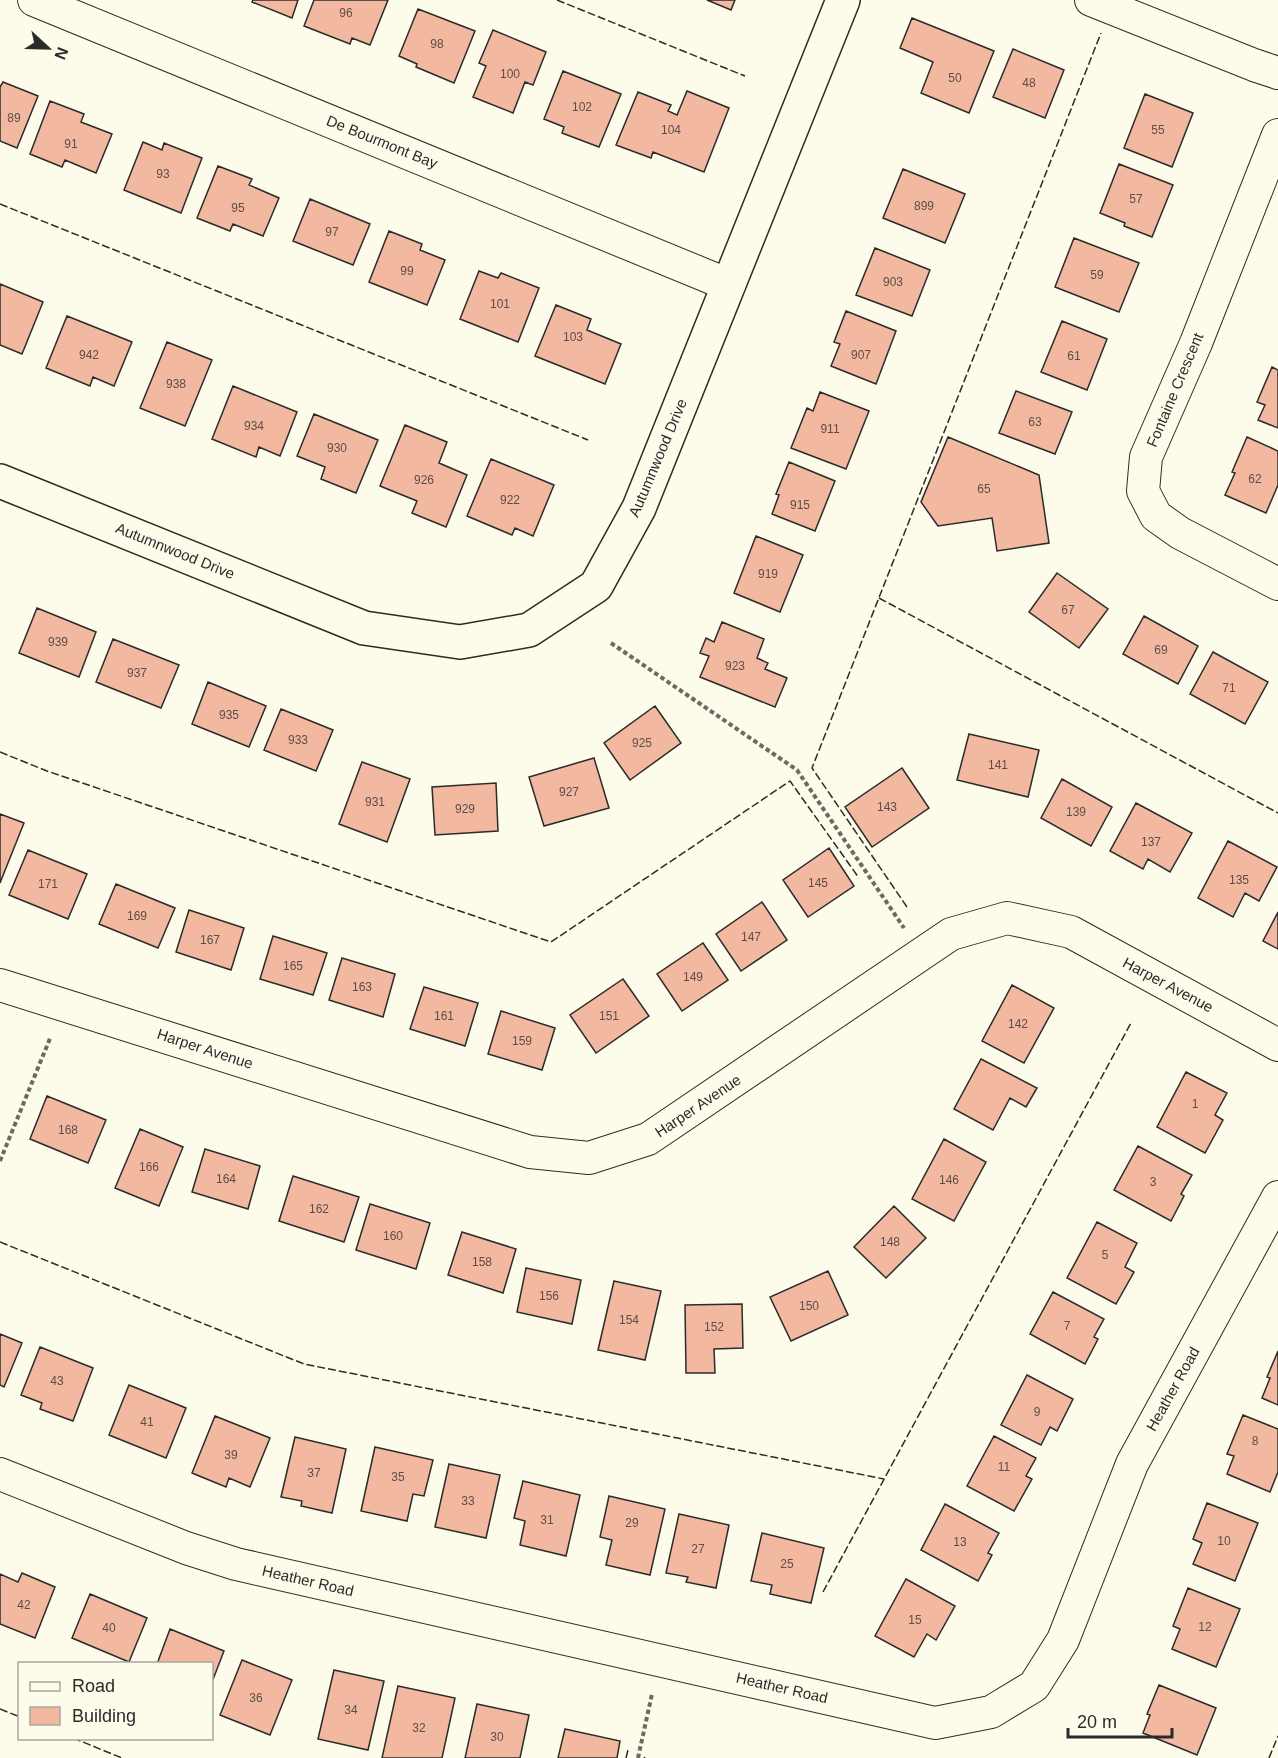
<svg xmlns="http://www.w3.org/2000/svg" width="1278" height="1758" font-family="Helvetica,sans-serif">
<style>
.building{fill:#f2b8a0;stroke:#2b2b2b;stroke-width:1.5}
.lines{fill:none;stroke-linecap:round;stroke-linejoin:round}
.street-casing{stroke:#2b2b2b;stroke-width:34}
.secondary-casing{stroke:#2b2b2b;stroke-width:36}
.path{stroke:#6a6964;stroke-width:4;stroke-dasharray:4.5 3;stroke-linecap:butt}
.street{stroke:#fdfbea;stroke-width:32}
.secondary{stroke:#fdfbea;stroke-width:33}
.fence{stroke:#2b2b2b;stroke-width:1.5;stroke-dasharray:8 3;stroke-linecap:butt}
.labels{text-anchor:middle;stroke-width:4.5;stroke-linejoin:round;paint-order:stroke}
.number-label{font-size:12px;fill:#5d4e48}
.street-label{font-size:15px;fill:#2b2b2b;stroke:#fdfbea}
</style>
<rect width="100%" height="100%" fill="#fdfbea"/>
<path class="building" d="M 253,0 L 298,0 L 292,18 L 252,2 Z
M 314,0 L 388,0 L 370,45 L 352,38 L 350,44 L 304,26 Z
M 707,0 L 735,0 L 731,10 Z
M 418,9 L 475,31 L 454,83 L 416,67 L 417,64 L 399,56 Z
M 912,18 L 994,51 L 969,113 L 921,93 L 933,62 L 900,48 Z
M 493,30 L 546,52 L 533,85 L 525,82 L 513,113 L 473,97 L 486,66 L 479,63 Z
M 1013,49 L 1064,70 L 1045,118 L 993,97 Z
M 563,71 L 621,94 L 599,147 L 562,133 L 564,127 L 544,119 Z
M 3,82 L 38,96 L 17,148 L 0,141 L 0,87 Z
M 687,91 L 729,108 L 704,172 L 653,152 L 651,158 L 616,145 L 638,92 L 671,105 L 668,111 L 677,115 Z
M 1145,94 L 1193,113 L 1172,167 L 1124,148 Z
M 50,101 L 84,114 L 81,122 L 112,134 L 96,173 L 65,160 L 62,167 L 30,154 Z
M 143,142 L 162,150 L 164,143 L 202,158 L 181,213 L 124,190 Z
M 1119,164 L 1173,185 L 1152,237 L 1124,226 L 1125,223 L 1100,213 Z
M 218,166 L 252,179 L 249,185 L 279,198 L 263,236 L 233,224 L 230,231 L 197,218 Z
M 903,169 L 965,194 L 945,243 L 883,218 Z
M 310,199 L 370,224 L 353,265 L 293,241 Z
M 389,231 L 422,244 L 420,250 L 445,260 L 427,305 L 369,282 Z
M 1074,238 L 1139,263 L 1119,312 L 1055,287 Z
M 875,248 L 930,270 L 912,316 L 856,295 Z
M 479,271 L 498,278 L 501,273 L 539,288 L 518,342 L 460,319 Z
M 0,284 L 43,302 L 22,354 L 0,345 Z
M 556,305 L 591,319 L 587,330 L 621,344 L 605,384 L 535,356 Z
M 846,311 L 896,331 L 876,384 L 831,366 L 840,344 L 834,342 Z
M 67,316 L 132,342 L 114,386 L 93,377 L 90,386 L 46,368 Z
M 1062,321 L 1107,339 L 1087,390 L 1041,372 Z
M 167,342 L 212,360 L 185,426 L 140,408 Z
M 1272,367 L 1278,370 L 1278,428 L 1258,420 L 1265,405 L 1257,402 Z
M 233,386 L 297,412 L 280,456 L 259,447 L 256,457 L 212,439 Z
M 1016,391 L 1072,412 L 1055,454 L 999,433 Z
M 820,392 L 869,411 L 846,469 L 791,448 L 807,408 L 813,411 Z
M 314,414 L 378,440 L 356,493 L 321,479 L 325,467 L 297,456 Z
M 405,425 L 447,442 L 439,463 L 467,475 L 446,527 L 412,513 L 417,501 L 380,486 Z
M 948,437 L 1039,475 L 1049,543 L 997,551 L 992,518 L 938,526 L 921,502 Z
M 1247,437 L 1278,451 L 1278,485 L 1266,513 L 1225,495 L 1235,473 L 1232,472 Z
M 491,459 L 554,485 L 533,536 L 515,528 L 512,535 L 467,516 Z
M 789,462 L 835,481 L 815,531 L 772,514 L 779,495 L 776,494 Z
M 756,536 L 803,555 L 780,612 L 734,593 Z
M 1057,573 L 1108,609 L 1079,648 L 1029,612 Z
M 37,608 L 96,632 L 79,677 L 19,653 Z
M 1144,616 L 1198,646 L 1178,684 L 1123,654 Z
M 722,622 L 764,639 L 757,658 L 768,663 L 765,669 L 787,678 L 775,707 L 700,677 L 709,656 L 700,653 L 706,638 L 714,642 Z
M 113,639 L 179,665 L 161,708 L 96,682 Z
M 1213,652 L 1268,682 L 1245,724 L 1190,694 Z
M 208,682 L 266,706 L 249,747 L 192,724 Z
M 655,706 L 681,743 L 630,780 L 604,743 Z
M 281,709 L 333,730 L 316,771 L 264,750 Z
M 969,734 L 1039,750 L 1028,797 L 957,780 Z
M 594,758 L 609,808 L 544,826 L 529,777 Z
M 362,762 L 410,779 L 387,842 L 339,824 Z
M 902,768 L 929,808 L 872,847 L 845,807 Z
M 1062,779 L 1112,807 L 1091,846 L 1041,818 Z
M 496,783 L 498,831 L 435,835 L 432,787 Z
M 1136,803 L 1192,833 L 1170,872 L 1148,859 L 1143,869 L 1110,851 Z
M 0,814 L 24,823 L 0,883 Z
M 1228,841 L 1277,867 L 1259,901 L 1245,893 L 1233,917 L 1198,898 Z
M 829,848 L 854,886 L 808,917 L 783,880 Z
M 28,850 L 87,874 L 68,919 L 9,895 Z
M 116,884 L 175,908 L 158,948 L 99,924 Z
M 762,902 L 787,940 L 741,971 L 716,934 Z
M 189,910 L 244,928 L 231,970 L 176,952 Z
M 1278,912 L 1278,949 L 1263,941 Z
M 273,936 L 327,953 L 313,995 L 260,979 Z
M 703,943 L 728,980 L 682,1011 L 657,974 Z
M 342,958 L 395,974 L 383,1017 L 329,1000 Z
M 623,979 L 649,1016 L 596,1053 L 570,1015 Z
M 1012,985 L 1054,1008 L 1024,1063 L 982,1041 Z
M 424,987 L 478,1003 L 465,1046 L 410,1029 Z
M 501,1011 L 555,1028 L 542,1070 L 488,1054 Z
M 981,1059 L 1037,1088 L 1026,1107 L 1010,1098 L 993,1130 L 954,1109 Z
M 1186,1072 L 1227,1093 L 1215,1115 L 1223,1120 L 1205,1153 L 1157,1127 Z
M 47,1096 L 106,1120 L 88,1163 L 30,1139 Z
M 140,1129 L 183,1147 L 159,1206 L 115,1188 Z
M 944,1139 L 986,1162 L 954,1221 L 912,1199 Z
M 1138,1146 L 1192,1175 L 1181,1194 L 1184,1196 L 1171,1221 L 1114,1190 Z
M 205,1149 L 260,1166 L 248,1209 L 192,1192 Z
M 293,1176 L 359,1197 L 344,1242 L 279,1221 Z
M 370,1204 L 430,1223 L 416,1269 L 356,1250 Z
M 894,1206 L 926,1238 L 886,1278 L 854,1247 Z
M 1097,1222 L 1137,1243 L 1125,1267 L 1134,1272 L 1116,1304 L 1067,1278 Z
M 462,1232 L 516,1249 L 503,1293 L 448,1275 Z
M 526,1268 L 581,1280 L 572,1324 L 517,1312 Z
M 828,1271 L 848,1315 L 791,1341 L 770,1297 Z
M 614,1281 L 661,1291 L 645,1360 L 598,1350 Z
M 1053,1292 L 1104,1319 L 1094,1337 L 1098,1339 L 1085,1364 L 1030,1334 Z
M 742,1304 L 743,1348 L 714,1349 L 715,1373 L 686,1373 L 685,1305 Z
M 0,1334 L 22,1343 L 4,1387 L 0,1385 Z
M 40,1347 L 93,1368 L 73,1421 L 40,1409 L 42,1403 L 21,1395 Z
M 1278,1351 L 1278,1405 L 1262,1398 L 1270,1378 L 1267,1377 Z
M 1027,1375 L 1073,1399 L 1057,1431 L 1050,1427 L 1041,1445 L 1001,1425 Z
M 129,1385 L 186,1408 L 166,1458 L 109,1435 Z
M 1243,1415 L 1278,1429 L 1278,1472 L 1270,1492 L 1227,1474 L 1234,1456 L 1227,1454 Z
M 215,1416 L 270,1438 L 250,1487 L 229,1478 L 226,1487 L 192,1473 Z
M 994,1436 L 1036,1458 L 1026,1476 L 1032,1479 L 1014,1511 L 967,1486 Z
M 295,1437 L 346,1449 L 332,1513 L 301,1506 L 302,1501 L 281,1497 Z
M 375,1447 L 433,1460 L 424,1496 L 413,1494 L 407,1521 L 361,1511 Z
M 449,1464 L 500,1475 L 486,1538 L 435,1527 Z
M 523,1481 L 580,1495 L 566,1556 L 520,1545 L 525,1521 L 514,1518 Z
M 609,1496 L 665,1509 L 650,1575 L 606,1565 L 612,1540 L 600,1537 Z
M 1207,1503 L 1258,1523 L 1235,1581 L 1193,1564 L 1202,1543 L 1193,1539 Z
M 945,1504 L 999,1533 L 988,1553 L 992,1555 L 978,1581 L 921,1550 Z
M 679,1514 L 729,1525 L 716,1588 L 686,1582 L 688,1577 L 666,1573 Z
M 762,1533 L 824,1548 L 811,1603 L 770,1594 L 772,1585 L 751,1581 Z
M 22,1573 L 55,1587 L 35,1638 L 0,1624 L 0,1574 L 18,1582 Z
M 906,1579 L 955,1606 L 936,1640 L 927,1634 L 914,1657 L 875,1636 Z
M 1188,1588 L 1240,1609 L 1216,1667 L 1172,1649 L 1180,1629 L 1173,1626 Z
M 90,1594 L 147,1618 L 129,1662 L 72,1638 Z
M 170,1629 L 224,1651 L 212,1682 L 212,1664 L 157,1664 Z
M 242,1660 L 292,1680 L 270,1735 L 220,1715 Z
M 334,1670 L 384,1681 L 368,1750 L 318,1739 Z
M 1159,1685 L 1216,1708 L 1197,1755 L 1143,1733 L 1150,1715 L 1147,1714 Z
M 398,1686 L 455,1698 L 442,1758 L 382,1758 Z
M 477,1704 L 529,1715 L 520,1758 L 465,1758 Z
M 565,1729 L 620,1741 L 617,1758 L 558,1758 Z"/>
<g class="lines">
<defs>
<path id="street" d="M 34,0 L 729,285
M 1091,0 L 1254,65 L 1278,73
M 1278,135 L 1196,343 L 1146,457 L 1143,491 L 1156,516 L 1180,533 L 1278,584
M 0,985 L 530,1152 L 589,1158 L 648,1139 L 951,934 L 1007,918 L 1071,932 L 1278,1045
M 0,1474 L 186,1548 L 236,1564 L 935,1723 L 991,1712 L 1034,1686 L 1063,1640 L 1132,1464 L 1278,1197"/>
<path id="secondary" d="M 0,481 L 364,628 L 460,642 L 529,630 L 596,586 L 639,508 L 843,0"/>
</defs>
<use href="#street" class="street-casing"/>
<use href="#secondary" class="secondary-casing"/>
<path class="path" d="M 611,643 L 797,770 L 904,928
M 0,1161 L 51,1036
M 638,1758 L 652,1694"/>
<use href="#street" class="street"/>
<use href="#secondary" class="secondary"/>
<path class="fence" d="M 557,0 L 745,76
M 0,204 L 588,440
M 879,598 L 1278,813
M 0,752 L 47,771 L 551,942 L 790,781 L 859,878
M 907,907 L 812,768 L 1101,33
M 0,1242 L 304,1364 L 884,1479
M 823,1592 L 1132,1021
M 0,1709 L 20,1717
M 73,1738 L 122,1758
M 626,1758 L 628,1750
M 644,1758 L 645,1757
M 1269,1758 L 1278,1736"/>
</g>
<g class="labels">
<g class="number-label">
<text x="346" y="17">96</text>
<text x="437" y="48">98</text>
<text x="510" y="78">100</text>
<text x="955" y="82">50</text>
<text x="1029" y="87">48</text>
<text x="582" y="111">102</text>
<text x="14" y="122">89</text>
<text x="671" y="134">104</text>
<text x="1158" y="134">55</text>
<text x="71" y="148">91</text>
<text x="163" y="178">93</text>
<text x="1136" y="203">57</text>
<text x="924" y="210">899</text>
<text x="238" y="212">95</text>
<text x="332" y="236">97</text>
<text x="407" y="275">99</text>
<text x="1097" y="279">59</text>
<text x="893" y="286">903</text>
<text x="500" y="308">101</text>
<text x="573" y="341">103</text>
<text x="89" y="359">942</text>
<text x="861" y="359">907</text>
<text x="1074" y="360">61</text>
<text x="176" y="388">938</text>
<text x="1035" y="426">63</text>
<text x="254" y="430">934</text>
<text x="830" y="433">911</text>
<text x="337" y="452">930</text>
<text x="1255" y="483">62</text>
<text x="424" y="484">926</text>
<text x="984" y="493">65</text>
<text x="510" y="504">922</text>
<text x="800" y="509">915</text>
<text x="768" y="578">919</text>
<text x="1068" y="614">67</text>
<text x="58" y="646">939</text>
<text x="1161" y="654">69</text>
<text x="735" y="670">923</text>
<text x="137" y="677">937</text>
<text x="1229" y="692">71</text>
<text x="229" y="719">935</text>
<text x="298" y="744">933</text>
<text x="642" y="747">925</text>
<text x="998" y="769">141</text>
<text x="569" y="796">927</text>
<text x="375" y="806">931</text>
<text x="887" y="811">143</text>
<text x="465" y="813">929</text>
<text x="1076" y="816">139</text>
<text x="1151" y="846">137</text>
<text x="1239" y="884">135</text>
<text x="818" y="887">145</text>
<text x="48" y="888">171</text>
<text x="137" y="920">169</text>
<text x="751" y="941">147</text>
<text x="210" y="944">167</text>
<text x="293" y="970">165</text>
<text x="693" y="981">149</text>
<text x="362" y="991">163</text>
<text x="444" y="1020">161</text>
<text x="609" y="1020">151</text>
<text x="1018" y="1028">142</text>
<text x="522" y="1045">159</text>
<text x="1195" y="1108">1</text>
<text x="68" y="1134">168</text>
<text x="149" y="1171">166</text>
<text x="226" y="1183">164</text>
<text x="949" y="1184">146</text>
<text x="1153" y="1186">3</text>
<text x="319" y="1213">162</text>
<text x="393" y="1240">160</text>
<text x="890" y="1246">148</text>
<text x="1105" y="1259">5</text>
<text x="482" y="1266">158</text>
<text x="549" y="1300">156</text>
<text x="809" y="1310">150</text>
<text x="629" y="1324">154</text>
<text x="1067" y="1330">7</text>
<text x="714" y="1331">152</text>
<text x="57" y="1385">43</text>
<text x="1037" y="1416">9</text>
<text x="147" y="1426">41</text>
<text x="1255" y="1445">8</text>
<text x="231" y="1459">39</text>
<text x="1004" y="1471">11</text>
<text x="314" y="1477">37</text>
<text x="398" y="1481">35</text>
<text x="468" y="1505">33</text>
<text x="547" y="1524">31</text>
<text x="632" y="1527">29</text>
<text x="1224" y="1545">10</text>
<text x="960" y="1546">13</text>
<text x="698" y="1553">27</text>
<text x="787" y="1568">25</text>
<text x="24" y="1609">42</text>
<text x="915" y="1624">15</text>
<text x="1205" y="1631">12</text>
<text x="109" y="1632">40</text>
<text x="256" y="1702">36</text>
<text x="351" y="1714">34</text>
<text x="419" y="1732">32</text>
<text x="497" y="1741">30</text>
</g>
<g class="street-label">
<text transform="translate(382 142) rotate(22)" y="5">De Bourmont Bay</text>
<text transform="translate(1175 390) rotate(-67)" y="5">Fontaine Crescent</text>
<text transform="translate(658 458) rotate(-67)" y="5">Autumnwood Drive</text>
<text transform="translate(175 551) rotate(22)" y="5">Autumnwood Drive</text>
<text transform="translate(1168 985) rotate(28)" y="5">Harper Avenue</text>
<text transform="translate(205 1049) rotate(18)" y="5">Harper Avenue</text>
<text transform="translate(698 1106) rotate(-34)" y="5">Harper Avenue</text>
<text transform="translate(1173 1389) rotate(-61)" y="5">Heather Road</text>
<text transform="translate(308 1581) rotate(13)" y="5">Heather Road</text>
<text transform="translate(782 1688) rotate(13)" y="5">Heather Road</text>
</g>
</g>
<rect x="18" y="1662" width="195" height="78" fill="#fdfbea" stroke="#a9a89e" stroke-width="1.5"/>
<rect x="30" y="1682" width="30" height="9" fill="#fdfbea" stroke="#a9a89e" stroke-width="1.5"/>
<text x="72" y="1692" font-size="18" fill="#2b2b2b">Road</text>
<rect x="30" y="1707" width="30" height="18" fill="#f2b8a0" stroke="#a9a89e" stroke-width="1.5"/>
<text x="72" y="1722" font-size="18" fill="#2b2b2b">Building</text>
<g transform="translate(48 48) rotate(112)" stroke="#fdfbea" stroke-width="4.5" paint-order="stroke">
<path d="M0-4.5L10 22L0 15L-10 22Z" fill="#2b2b2b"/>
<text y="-9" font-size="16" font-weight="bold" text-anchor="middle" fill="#2b2b2b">N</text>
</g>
<path d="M1068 1728v9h104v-9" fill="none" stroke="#2b2b2b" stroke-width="3"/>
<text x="1077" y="1728" font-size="18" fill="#2b2b2b" stroke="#fdfbea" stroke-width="4.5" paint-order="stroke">20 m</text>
</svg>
